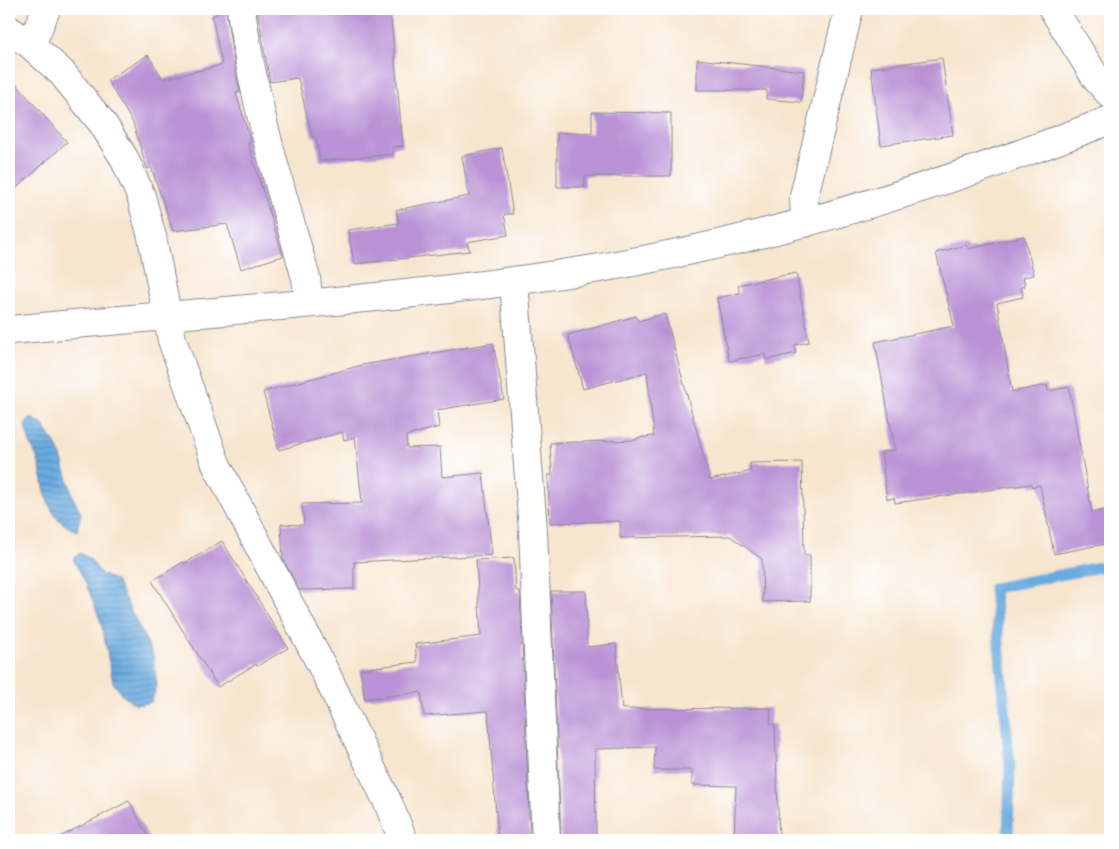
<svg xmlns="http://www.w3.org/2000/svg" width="1119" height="849" font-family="'Patrick Hand',sans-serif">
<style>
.water{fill:url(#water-rules);stroke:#436d9e}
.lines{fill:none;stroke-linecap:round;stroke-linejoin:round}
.stream{stroke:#6babdf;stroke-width:11}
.building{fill:#ba93d6}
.minor-casing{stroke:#898a96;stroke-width:30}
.minor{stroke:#fff;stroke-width:28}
</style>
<defs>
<pattern id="water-rules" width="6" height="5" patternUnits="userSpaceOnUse" patternTransform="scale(1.25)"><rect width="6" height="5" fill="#6babdf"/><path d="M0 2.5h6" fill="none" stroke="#578cb8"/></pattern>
</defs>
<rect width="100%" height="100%" fill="#fff"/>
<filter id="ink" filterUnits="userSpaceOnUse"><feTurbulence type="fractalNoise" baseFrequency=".02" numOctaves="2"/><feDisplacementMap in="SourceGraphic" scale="10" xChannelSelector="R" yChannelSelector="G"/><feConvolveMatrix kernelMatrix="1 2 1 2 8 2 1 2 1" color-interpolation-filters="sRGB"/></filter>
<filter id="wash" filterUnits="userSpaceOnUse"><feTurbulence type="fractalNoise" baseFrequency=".0096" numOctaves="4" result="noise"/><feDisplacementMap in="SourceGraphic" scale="20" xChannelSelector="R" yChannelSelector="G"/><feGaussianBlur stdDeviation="1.12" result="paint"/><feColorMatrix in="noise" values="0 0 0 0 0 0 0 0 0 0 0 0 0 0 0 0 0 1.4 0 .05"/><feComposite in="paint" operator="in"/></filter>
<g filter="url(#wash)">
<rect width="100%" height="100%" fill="#f7e5ce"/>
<path class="water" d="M 31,417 L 44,426 L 59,450 L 74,500 L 81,512 L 77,531 C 42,518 47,487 37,457 C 35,452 32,448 30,443 C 28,437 26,430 25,424 Z
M 80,553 L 90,559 L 101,574 L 116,581 L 153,655 L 157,686 L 151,702 L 136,705 L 122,695 L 113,682 L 101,622 L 85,581 L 73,559 Z"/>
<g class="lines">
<path class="stream" d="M 1008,840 L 1010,765 L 994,588 L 1110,565"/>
</g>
<g id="blocks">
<path class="building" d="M 226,9 L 231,45 L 240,92 L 236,93 L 251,142 L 248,143 L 283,256 L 241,269 L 227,224 L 173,231 L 151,167 L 147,169 L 133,123 L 107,80 L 148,55 L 163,79 L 222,65 L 212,16 Z
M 257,9 L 390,9 L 403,146 L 393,147 L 393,154 L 320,161 L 316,137 L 312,137 L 298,78 L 270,82 Z
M 942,58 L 953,135 L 881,145 L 871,68 Z
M 697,59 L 804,71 L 801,102 L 766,99 L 767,90 L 697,90 Z
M 9,76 L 67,142 L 9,195 Z
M 592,112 L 671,113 L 671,176 L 585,176 L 585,187 L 557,187 L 557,133 L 592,133 Z
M 502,148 L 513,214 L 504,214 L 508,235 L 467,242 L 470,251 L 354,264 L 348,230 L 399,223 L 396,210 L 469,196 L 462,156 Z
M 1024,236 L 1034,275 L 1023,277 L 1025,286 L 1021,287 L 1023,297 L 997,303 L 1012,392 L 1047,385 L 1048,391 L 1069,387 L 1092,513 L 1110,509 L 1110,543 L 1054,554 L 1040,485 L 1032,487 L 1031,484 L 895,503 L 894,498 L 887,499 L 881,452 L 895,450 L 875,342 L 954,326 L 936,253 L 966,245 L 969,249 Z
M 796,273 L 809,342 L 795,345 L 796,353 L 766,360 L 765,354 L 729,361 L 717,298 L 740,293 L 738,285 Z
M 665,314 L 710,480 L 751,471 L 750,463 L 802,462 L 804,555 L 810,555 L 810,601 L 763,602 L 762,559 L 730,536 L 620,538 L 620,521 L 550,523 L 548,475 L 552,475 L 550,443 L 637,440 L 637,438 L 654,436 L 647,372 L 583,389 L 568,335 L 636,316 L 638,321 Z
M 493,343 L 504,399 L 437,410 L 439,427 L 406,436 L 407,448 L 440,447 L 442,477 L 483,473 L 492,555 L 354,562 L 354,589 L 299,590 L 283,559 L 281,524 L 304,525 L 302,504 L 362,503 L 355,437 L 344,440 L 342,432 L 279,450 L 263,392 L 362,365 Z
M 222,541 L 288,648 L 257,666 L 256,664 L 218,687 L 152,581 L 183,562 L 184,564 Z
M 514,558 L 516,591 L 520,591 L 530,840 L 498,840 L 488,711 L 424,716 L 421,692 L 365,699 L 360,669 L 417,662 L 415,644 L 481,636 L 476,560 Z
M 551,591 L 586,591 L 587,647 L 616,644 L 622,709 L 771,708 L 770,724 L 775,724 L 779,840 L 734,840 L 736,786 L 692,785 L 692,770 L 654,770 L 655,747 L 595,749 L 596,840 L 561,840 Z
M 129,801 L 150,840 L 54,840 Z"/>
</g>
</g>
<g filter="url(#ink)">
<use href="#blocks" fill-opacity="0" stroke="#898a96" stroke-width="1"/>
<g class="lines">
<defs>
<path id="minor" d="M 241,9 C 253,100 281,190 306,278 L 309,303
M 1053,9 L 1096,78 L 1110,94
M 9,30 L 31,45 L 62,73 L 103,124 L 124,158 L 141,196 L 152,237 L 172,340 L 216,464 L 327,676 L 389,805 L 403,840
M 31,45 L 46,9
M 805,223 L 804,196 L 849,9
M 514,281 L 533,531 L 546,840
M 9,330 C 206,311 405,300 600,268 C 775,238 945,185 1110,120"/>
</defs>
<use href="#minor" class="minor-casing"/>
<use href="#minor" class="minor"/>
</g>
</g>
<rect width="1119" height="849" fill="none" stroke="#fff" stroke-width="30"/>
</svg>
